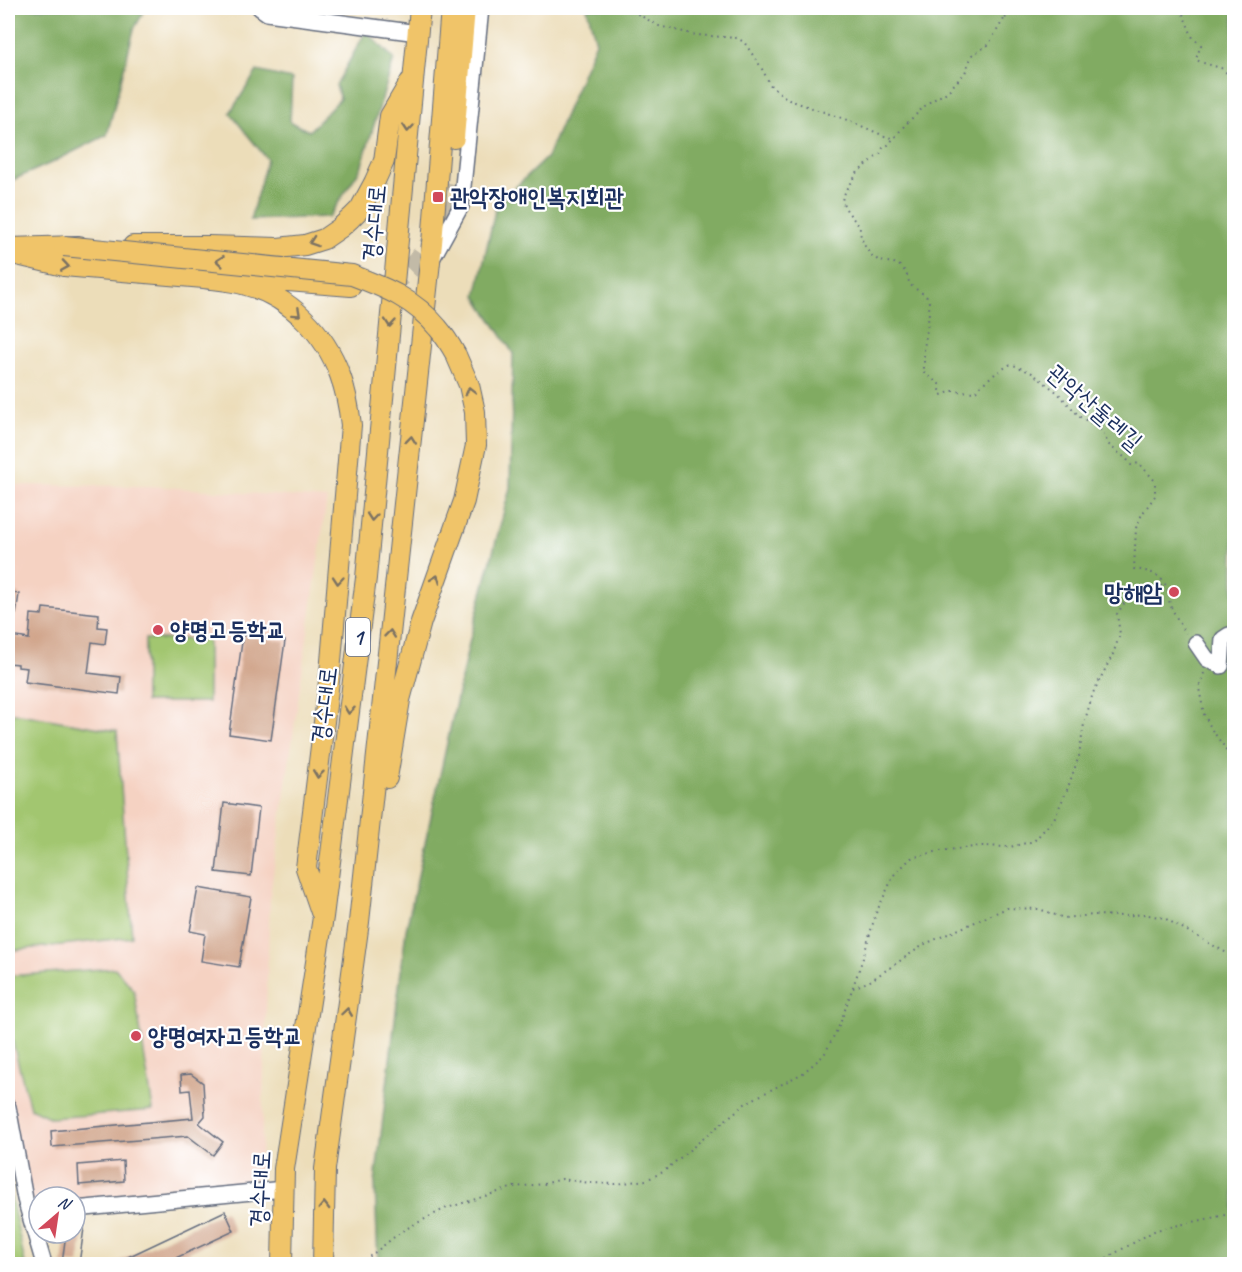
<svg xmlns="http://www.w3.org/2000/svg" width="1242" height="1272" font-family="Caveat,'Poor Story',sans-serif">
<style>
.built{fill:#f5d2c2}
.green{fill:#a2c670;stroke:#5e7a67;stroke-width:1.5}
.forest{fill:#81ab62;stroke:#4e6d60;stroke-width:1.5}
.building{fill:#cfa186}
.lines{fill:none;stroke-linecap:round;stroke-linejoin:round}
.major-tunnel{stroke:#c2baa7;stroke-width:20;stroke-dasharray:20 10;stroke-linecap:butt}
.minor-casing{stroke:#646c7e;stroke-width:18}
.major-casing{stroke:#646c7e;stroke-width:22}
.path{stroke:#646c7e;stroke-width:2;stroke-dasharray:1.5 4.5;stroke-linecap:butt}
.minor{stroke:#fff;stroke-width:15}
.major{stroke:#f0c469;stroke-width:20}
.major-bridge-casing{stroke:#646c7e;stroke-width:22;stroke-linecap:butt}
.major-bridge{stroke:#f0c469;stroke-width:20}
.oneway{stroke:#7b7263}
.poi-dot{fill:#d1495b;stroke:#fff;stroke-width:2}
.labels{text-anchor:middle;stroke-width:4.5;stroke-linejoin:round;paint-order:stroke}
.shield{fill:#fff;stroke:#5f6d8e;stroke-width:1.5}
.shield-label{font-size:22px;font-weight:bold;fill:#1b2f5e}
.poi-label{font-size:24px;font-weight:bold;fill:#1b2f5e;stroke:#fff;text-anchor:start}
.street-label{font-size:24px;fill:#1b2f5e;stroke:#fff}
</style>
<rect width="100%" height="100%" fill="#fff"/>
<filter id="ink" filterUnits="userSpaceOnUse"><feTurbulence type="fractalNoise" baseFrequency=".0167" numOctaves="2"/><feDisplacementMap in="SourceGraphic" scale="12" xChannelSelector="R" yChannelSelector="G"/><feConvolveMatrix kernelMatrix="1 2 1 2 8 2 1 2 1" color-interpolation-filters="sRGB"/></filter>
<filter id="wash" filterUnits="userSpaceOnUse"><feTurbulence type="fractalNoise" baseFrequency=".008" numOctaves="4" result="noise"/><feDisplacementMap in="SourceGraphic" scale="24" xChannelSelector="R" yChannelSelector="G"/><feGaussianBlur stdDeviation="1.35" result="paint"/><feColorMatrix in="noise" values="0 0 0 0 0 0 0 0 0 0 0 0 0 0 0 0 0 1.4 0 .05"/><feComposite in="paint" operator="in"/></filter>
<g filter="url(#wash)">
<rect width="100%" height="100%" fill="#ecddb9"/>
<path class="built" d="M 8,485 L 151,486 L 327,499 L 270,896 L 260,1187 L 75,1203 L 75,1197 L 39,1197 L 39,1206 L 27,1207 L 8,1107 Z"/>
<path class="green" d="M 145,639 L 208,639 L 208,702 L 145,702 Z
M 8,712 L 117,731 L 132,937 L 8,951 Z
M 115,968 L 134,990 L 153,1110 L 51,1118 L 30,1108 L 8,1025 L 8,976 Z
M 8,1182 L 25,1264 L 8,1264 Z"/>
<path class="forest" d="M 8,8 L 146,8 L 134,29 L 107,135 L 51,163 L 8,182 Z
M 587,8 L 1234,8 L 1234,1264 L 378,1264 L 375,1183 L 406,930 L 469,643 L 510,488 L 513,353 L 476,296 L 496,206 L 547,157 L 596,42 Z
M 366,31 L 394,59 L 361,168 L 329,217 L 250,220 L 267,159 L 230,113 L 257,71 L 292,79 L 290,122 L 309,131 L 340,99 L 336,85 Z"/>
<g id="blocks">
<path class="building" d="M 8,592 L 19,594 L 16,614 L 8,613 Z
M 43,608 L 99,614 L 98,627 L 107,628 L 105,644 L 92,642 L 88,673 L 121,677 L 119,694 L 25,682 L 27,668 L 18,667 L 18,664 L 8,663 L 8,642 L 11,642 L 12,636 L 29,639 L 31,614 L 42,615 Z
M 243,635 L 285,641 L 271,740 L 229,734 Z
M 224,803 L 259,808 L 251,876 L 216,872 Z
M 198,888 L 251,897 L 239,967 L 201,961 L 205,934 L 190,931 Z
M 191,1074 L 203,1083 L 205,1116 L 199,1123 L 223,1142 L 213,1155 L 188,1136 L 52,1147 L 51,1131 L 193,1118 L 190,1090 L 182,1091 L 181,1075 Z
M 123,1161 L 124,1181 L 79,1185 L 78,1165 Z
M 225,1211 L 234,1231 L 163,1264 L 113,1264 Z
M 75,1220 L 85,1221 L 79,1264 L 62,1264 L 66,1233 L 75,1233 Z"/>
</g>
</g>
<g filter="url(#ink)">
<use href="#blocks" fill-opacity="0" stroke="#646c7e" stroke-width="1.5"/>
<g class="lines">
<path class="major-tunnel" d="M 384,285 C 407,282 434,241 441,220 C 446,208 447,195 450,183"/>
<defs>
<path id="minor" d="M 260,8 L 267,13 L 418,33
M 433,257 L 461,206 L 481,8
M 1196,643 L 1207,659 L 1221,666 L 1223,639 L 1229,635 L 1234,634
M 8,1107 L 25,1199 L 44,1264
M 75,1209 L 284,1189"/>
<path id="major" d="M 454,138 L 465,8
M 133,246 L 208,246 L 278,248 L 305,245 L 324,239 L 340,228 L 351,218 L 360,209 L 374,183 L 384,161 L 390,116 L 410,82
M 8,248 L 79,246
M 13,254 L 64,266 L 204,278 L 249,278 L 351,286
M 204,278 C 218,280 233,281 246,285 C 290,297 325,333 340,375 C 346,391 349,408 351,425 L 330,673 L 306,868 L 321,912
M 387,778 L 400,700 L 421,622 L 464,501 L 476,445 L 475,412 L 469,385 L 456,355
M 282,1264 L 284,1169 L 323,917 L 366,578 L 420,8
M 323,1264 L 325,1169 L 359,922 L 388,653 L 432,243 L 451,8"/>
</defs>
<use href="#minor" class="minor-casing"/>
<use href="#major" class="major-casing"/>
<path class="path" d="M 627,8 L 659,26 L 696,35 L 737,38 L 744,42 L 761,67 L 771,86 L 789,100 L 850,121 L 889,138 L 897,136
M 1004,8 L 1006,12 L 1004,19 L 988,45 L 972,55 L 965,73 L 947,92 L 928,103 L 905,125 L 888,145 L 883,148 L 880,154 L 858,172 L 843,196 L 842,201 L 847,211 L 860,227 C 859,239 869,258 881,261 C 888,263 896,261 902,268 C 908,274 907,278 910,284 C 913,289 924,292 928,299 C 932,306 925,339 924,349 C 924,357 924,365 924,373 L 939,384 L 941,395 L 953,391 L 975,392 C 985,380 997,372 1011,364 L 1032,373 L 1058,393 L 1080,417 L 1095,425 L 1103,432 L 1108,444 L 1121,455 L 1126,458 L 1131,465 L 1139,463 L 1155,481 L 1155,496 L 1142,514 L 1136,528 L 1134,569 C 1151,571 1165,575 1169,595 C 1169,598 1169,601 1170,604 C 1171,608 1183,630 1186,633
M 1183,8 L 1183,14 L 1193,38 L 1201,45 L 1196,59 L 1200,62 L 1221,68 L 1234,79
M 1005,18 L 1023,8
M 1204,673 L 1199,688 L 1204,714 L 1212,730 L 1223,745 L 1230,758 L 1234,762
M 853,988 L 870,981 L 925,944 L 1007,908 L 1039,909 L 1064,918 L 1093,915 L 1124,916 L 1143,914 L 1164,918 L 1234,957
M 360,1264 L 402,1231 L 444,1209 L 514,1187 L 544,1184 L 562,1179 L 590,1183 L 616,1184 L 646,1180 L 663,1172 L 746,1103 L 803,1073 L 824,1055 L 840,1024 L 863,958 L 876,913 L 894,875 L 911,858 L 939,851 L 982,846 L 1010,847 L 1034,841 L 1054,819 L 1067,790 L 1079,756 L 1084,724 L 1093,693 L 1113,654 L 1120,634 L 1117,614 L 1125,602 L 1155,591 L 1161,586 L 1162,579
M 1096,1264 L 1156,1230 L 1234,1213"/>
<use href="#minor" class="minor"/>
<use href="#major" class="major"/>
<defs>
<path id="major-bridge" d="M 64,246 L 352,275 C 386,288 414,299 438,328 C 445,336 451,346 456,355"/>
</defs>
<use href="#major-bridge" class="major-bridge-casing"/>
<use href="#major-bridge" class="major-bridge"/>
</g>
<defs><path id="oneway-chevron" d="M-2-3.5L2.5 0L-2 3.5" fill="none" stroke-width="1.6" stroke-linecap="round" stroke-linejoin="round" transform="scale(1.5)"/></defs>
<g class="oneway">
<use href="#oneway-chevron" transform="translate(408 128) rotate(95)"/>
<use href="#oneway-chevron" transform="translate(313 242) rotate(161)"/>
<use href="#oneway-chevron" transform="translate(220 261) rotate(-174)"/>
<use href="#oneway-chevron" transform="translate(65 266) rotate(9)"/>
<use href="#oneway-chevron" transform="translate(297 313) rotate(42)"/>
<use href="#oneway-chevron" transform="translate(390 323) rotate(95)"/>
<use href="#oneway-chevron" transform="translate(470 391) rotate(-104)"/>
<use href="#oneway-chevron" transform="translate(411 440) rotate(-84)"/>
<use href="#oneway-chevron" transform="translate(372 517) rotate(95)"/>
<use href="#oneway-chevron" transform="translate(436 579) rotate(-70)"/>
<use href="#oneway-chevron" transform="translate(338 580) rotate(95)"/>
<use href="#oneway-chevron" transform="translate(390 634) rotate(-84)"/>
<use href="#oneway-chevron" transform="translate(349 710) rotate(97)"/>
<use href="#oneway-chevron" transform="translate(318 774) rotate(97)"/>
<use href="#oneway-chevron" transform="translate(347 1012) rotate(-82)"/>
<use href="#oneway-chevron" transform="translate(324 1206) rotate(-89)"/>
</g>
</g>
<g class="poi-dot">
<rect x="432" y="191" width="12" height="12" rx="3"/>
<circle cx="1174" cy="592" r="6"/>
<circle cx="158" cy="630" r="6"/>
<circle cx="136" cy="1036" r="6"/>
</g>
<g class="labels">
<rect class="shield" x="346" y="618" width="24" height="38" rx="4.5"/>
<g class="shield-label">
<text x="358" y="645">1</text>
</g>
<g class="poi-label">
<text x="450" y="205">관악장애인복지회관</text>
<text x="1162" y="600" text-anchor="end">망해암</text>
<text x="170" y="638">양명고등학교</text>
<text x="148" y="1044">양명여자고등학교</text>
</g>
<g class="street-label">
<text transform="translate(374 223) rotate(-85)" y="8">경수대로</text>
<text transform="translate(1095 407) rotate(41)" y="8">관악산둘레길</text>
<text transform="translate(324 705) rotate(-83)" y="8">경수대로</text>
<text transform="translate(260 1189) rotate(-87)" y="8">경수대로</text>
</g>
</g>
<rect width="1242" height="1272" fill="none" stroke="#fff" stroke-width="30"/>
<g transform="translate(57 1215) rotate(29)"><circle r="28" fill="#ffffff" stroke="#a4acbf" stroke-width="1.5"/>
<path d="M0-4.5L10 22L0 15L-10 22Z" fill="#d1495b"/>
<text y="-9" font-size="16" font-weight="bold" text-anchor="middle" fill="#1b2f5e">N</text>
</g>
</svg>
